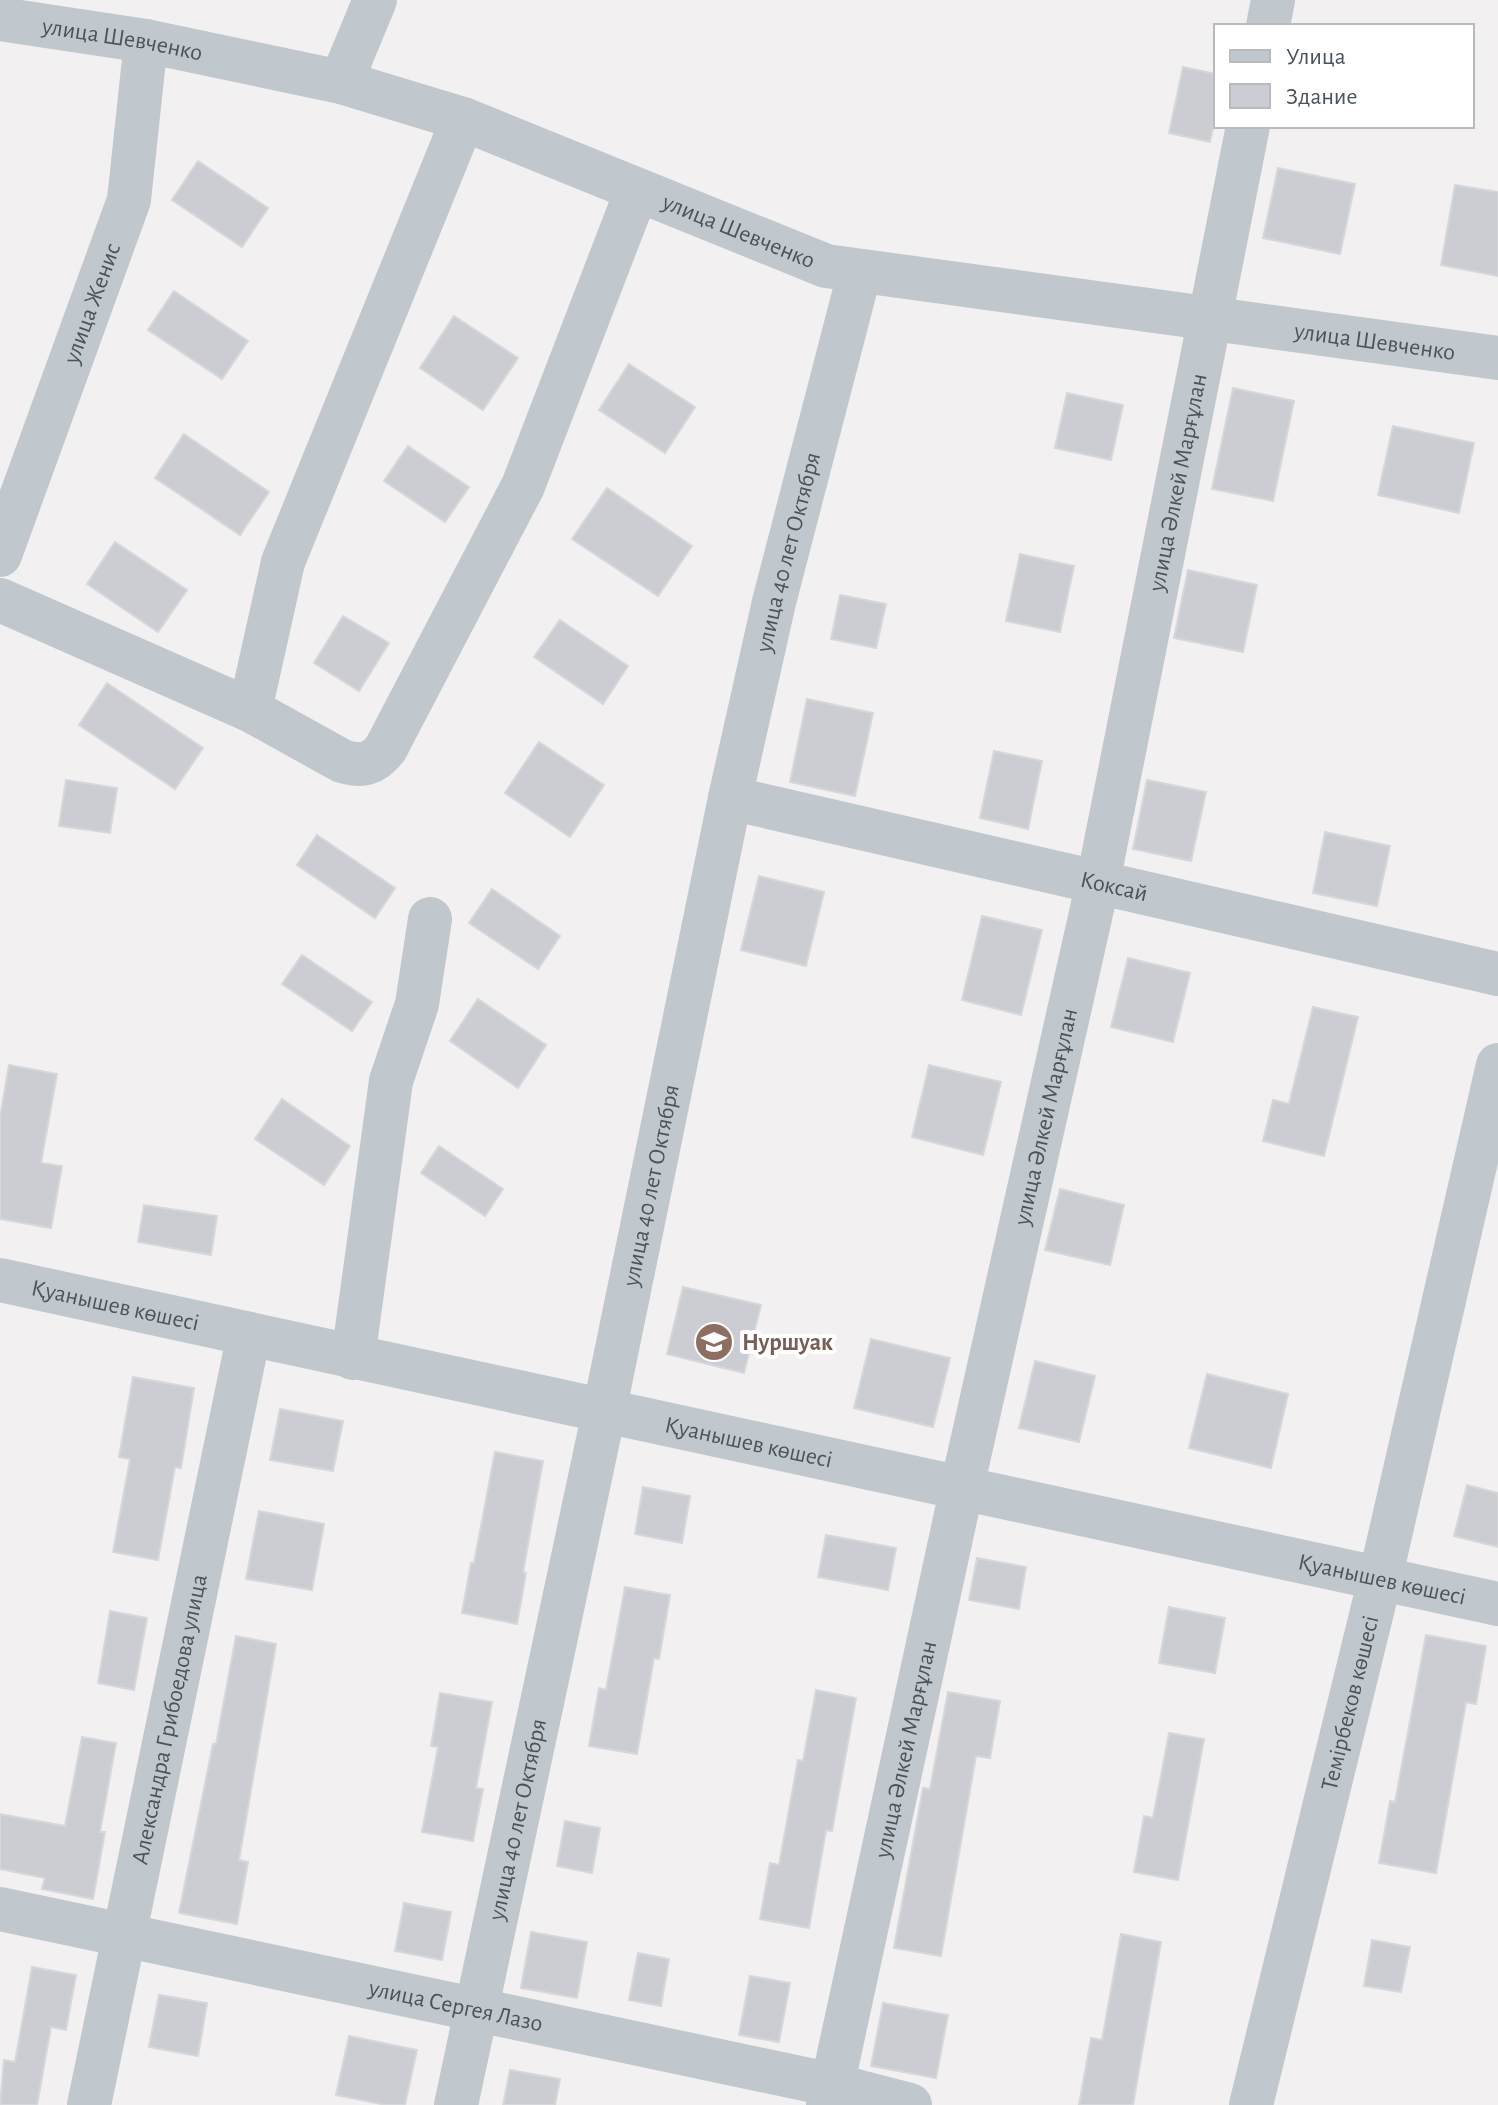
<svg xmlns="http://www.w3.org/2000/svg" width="1498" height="2105" font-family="'Alegreya Sans',sans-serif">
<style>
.building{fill:#cbcdd2;stroke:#d5d7db;stroke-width:2}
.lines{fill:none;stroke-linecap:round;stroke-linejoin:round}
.minor{stroke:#c0c8cd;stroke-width:44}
.labels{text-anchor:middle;stroke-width:8;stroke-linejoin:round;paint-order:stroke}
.street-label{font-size:24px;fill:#4a545c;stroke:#fff}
.education-label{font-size:24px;font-weight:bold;fill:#785e54;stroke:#fff;text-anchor:start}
</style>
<rect width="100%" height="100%" fill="#f2f0f1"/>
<path class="building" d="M 1183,67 L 1216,74 L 1216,114 L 1210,142 L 1169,133 Z
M 198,161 L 268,208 L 242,247 L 172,200 Z
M 1278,168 L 1355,184 L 1340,254 L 1263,238 Z
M 1455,185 L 1498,192 L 1498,276 L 1441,265 Z
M 174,291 L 248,341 L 222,379 L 148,330 Z
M 454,316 L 518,358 L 483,410 L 420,368 Z
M 629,364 L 695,407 L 665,453 L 599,410 Z
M 1233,388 L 1294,401 L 1273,501 L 1212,489 Z
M 1067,393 L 1123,405 L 1111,460 L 1055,448 Z
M 1393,426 L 1474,443 L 1459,513 L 1378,495 Z
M 184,434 L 269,492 L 240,535 L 155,478 Z
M 408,446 L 469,487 L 445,522 L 384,481 Z
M 607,488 L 692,546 L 658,596 L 572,539 Z
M 115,542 L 187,590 L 158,632 L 87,584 Z
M 1020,554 L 1074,566 L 1060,632 L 1006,621 Z
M 1188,570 L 1257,585 L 1243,652 L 1174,638 Z
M 840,595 L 886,604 L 876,648 L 831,639 Z
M 343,616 L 389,643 L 359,691 L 314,663 Z
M 560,620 L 628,666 L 603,704 L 534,657 Z
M 107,683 L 203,748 L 175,789 L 79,725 Z
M 807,699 L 873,713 L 855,796 L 790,782 Z
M 539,742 L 604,785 L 570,837 L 505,793 Z
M 994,751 L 1042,761 L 1028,829 L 980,818 Z
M 66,780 L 117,788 L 110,833 L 59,826 Z
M 1147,780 L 1206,792 L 1191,861 L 1133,849 Z
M 1325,832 L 1390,846 L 1377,906 L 1313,893 Z
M 317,835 L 395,888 L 375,918 L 297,865 Z
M 759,876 L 824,892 L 806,966 L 741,950 Z
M 492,889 L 560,936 L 538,969 L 469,923 Z
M 982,916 L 1042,930 L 1021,1015 L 962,1000 Z
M 302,955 L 372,1002 L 352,1031 L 282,984 Z
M 1128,958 L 1190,973 L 1173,1042 L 1111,1027 Z
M 478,999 L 546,1045 L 518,1088 L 450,1041 Z
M 1313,1007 L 1358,1017 L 1324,1156 L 1263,1141 L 1273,1100 L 1289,1104 Z
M 9,1065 L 57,1074 L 41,1163 L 62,1166 L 51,1228 L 0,1219 L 0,1117 Z
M 929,1065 L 1001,1082 L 983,1155 L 912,1137 Z
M 282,1099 L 350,1146 L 324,1185 L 255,1139 Z
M 439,1146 L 503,1189 L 485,1216 L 421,1173 Z
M 1060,1189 L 1124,1205 L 1110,1265 L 1045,1250 Z
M 144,1205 L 217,1216 L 211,1255 L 138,1242 Z
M 683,1287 L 761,1305 L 744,1373 L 667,1354 Z
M 871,1339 L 950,1358 L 933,1427 L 854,1408 Z
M 1035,1361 L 1095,1376 L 1079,1442 L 1019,1428 Z
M 1207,1374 L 1288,1394 L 1271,1468 L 1189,1448 Z
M 133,1377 L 194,1388 L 181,1468 L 175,1467 L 158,1560 L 113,1552 L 130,1459 L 119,1457 Z
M 280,1409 L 343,1421 L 333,1471 L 270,1460 Z
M 495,1452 L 543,1461 L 523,1572 L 526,1573 L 517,1624 L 462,1613 L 471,1563 L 474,1563 Z
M 1467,1485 L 1498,1493 L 1498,1547 L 1454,1536 Z
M 643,1487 L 690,1496 L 682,1543 L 635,1534 Z
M 259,1511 L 324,1524 L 312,1590 L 246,1579 Z
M 826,1535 L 896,1548 L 888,1590 L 818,1577 Z
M 977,1558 L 1026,1567 L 1019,1609 L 969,1600 Z
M 625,1587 L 670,1595 L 659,1659 L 654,1658 L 637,1754 L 589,1746 L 599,1688 L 606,1690 Z
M 1169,1607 L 1225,1618 L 1215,1673 L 1159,1663 Z
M 110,1611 L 147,1618 L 134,1690 L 98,1683 Z
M 1426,1635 L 1486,1646 L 1476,1704 L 1466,1702 L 1436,1873 L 1379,1863 L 1390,1801 L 1395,1802 Z
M 236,1636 L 276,1644 L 239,1860 L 248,1862 L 237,1924 L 179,1913 L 213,1744 L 216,1744 Z
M 816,1690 L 856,1698 L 832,1831 L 826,1830 L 809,1928 L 760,1919 L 770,1863 L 779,1865 L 798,1760 L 803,1761 Z
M 948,1692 L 1000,1701 L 990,1758 L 976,1756 L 941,1956 L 894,1948 L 923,1788 L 930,1789 Z
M 440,1693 L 492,1702 L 476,1788 L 483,1789 L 473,1841 L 422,1832 L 438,1747 L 431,1746 Z
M 1169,1733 L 1204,1739 L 1178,1880 L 1134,1872 L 1144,1816 L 1153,1818 Z
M 82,1737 L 116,1743 L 100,1832 L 105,1832 L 93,1899 L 42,1889 L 45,1878 L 0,1869 L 0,1814 L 65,1826 Z
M 565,1821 L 600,1828 L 592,1873 L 557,1866 Z
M 404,1903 L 451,1912 L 442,1960 L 395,1951 Z
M 531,1932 L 587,1942 L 577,1998 L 521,1988 Z
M 1121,1934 L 1161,1942 L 1133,2105 L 1079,2105 L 1091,2038 L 1102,2040 Z
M 1372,1940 L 1410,1947 L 1401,1992 L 1364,1986 Z
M 638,1953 L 669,1959 L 661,2006 L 629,2000 Z
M 32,1967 L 76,1975 L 66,2030 L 51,2027 L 37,2105 L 0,2105 L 4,2060 L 15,2062 Z
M 750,1976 L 790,1983 L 779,2042 L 739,2035 Z
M 159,1995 L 207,2003 L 198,2056 L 149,2047 Z
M 883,2003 L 948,2015 L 936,2078 L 871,2066 Z
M 349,2036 L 417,2050 L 405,2105 L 386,2105 L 336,2095 Z
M 510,2070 L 560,2079 L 555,2105 L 503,2105 Z"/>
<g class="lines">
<g class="minor">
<path id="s1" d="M 0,19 L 146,41 L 341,82 L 463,119 L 826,266 L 1498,358"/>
<path d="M 1268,26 L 1273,0"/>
<path d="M 341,82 L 375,0"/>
<path id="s2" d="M 0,555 L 129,200 L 146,41"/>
<path d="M 0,600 L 250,710 L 342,761 C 362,767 373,765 386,748 L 523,486 L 637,190"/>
<path d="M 250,710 L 283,562 L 463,119"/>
<path id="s3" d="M 730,798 L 1498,974"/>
<path id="s4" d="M 0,1280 L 1498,1604"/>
<path d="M 353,1358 L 391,1081 L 417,1004 L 430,919"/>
<path id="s5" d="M 0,1909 L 833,2085 L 910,2105"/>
<path id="s6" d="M 89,2105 L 249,1334"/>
<path id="s7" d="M 456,2105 L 604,1412 L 730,798 L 774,602 L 860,271"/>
<path id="s8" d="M 828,2105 L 962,1487 L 1098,882 L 1248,126"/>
<path id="s9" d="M 1251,2105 L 1380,1579 L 1498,1065"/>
</g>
</g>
<defs>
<symbol id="school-disc" viewBox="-11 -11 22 22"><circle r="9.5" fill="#8d6e63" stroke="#fff"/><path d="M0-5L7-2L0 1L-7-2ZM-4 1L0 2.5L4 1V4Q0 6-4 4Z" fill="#fff"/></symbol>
</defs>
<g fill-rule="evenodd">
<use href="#school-disc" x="692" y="1320" width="44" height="44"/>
</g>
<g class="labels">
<g class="street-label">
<text dy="8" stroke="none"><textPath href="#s1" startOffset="124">улица Шевченко</textPath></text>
<text dy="8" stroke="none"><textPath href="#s1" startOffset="772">улица Шевченко</textPath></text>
<text dy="8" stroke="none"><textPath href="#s2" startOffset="268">улица Женис</textPath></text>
<text dy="8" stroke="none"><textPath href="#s1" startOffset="1420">улица Шевченко</textPath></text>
<text dy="8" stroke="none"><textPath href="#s8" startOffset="1660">улица Әлкей Марғұлан</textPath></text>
<text dy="8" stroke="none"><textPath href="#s7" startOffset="1588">улица 40 лет Октября</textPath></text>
<text dy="8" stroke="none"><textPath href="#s3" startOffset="394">Коксай</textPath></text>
<text dy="8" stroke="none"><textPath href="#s8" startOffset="1012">улица Әлкей Марғұлан</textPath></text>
<text dy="8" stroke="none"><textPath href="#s7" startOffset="940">улица 40 лет Октября</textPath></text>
<text dy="8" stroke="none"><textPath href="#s4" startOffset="118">Қуанышев көшесі</textPath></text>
<text dy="8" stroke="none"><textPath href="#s4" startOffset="766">Қуанышев көшесі</textPath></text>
<text dy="8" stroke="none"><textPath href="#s4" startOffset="1414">Қуанышев көшесі</textPath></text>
<text dy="8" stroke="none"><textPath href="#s9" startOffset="414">Темірбеков көшесі</textPath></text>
<text dy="8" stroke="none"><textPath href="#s6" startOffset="394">Александра Грибоедова улица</textPath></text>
<text dy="8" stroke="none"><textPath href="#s8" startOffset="364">улица Әлкей Марғұлан</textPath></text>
<text dy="8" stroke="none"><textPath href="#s7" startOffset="292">улица 40 лет Октября</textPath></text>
<text dy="8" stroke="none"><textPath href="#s5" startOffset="466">улица Сергея Лазо</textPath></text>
</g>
<g class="education-label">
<text x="742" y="1350">Нуршуак</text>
</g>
</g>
<rect x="1214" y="24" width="260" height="104" fill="#ffffff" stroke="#b7bbbe" stroke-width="2"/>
<rect x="1230" y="50" width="40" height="12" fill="#c0c8cd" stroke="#b7bbbe" stroke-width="2"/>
<text x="1286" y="64" font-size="24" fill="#4a545c">Улица</text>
<rect x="1230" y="84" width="40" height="24" fill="#cbcdd2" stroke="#b7bbbe" stroke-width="2"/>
<text x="1286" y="104" font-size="24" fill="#4a545c">Здание</text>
</svg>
